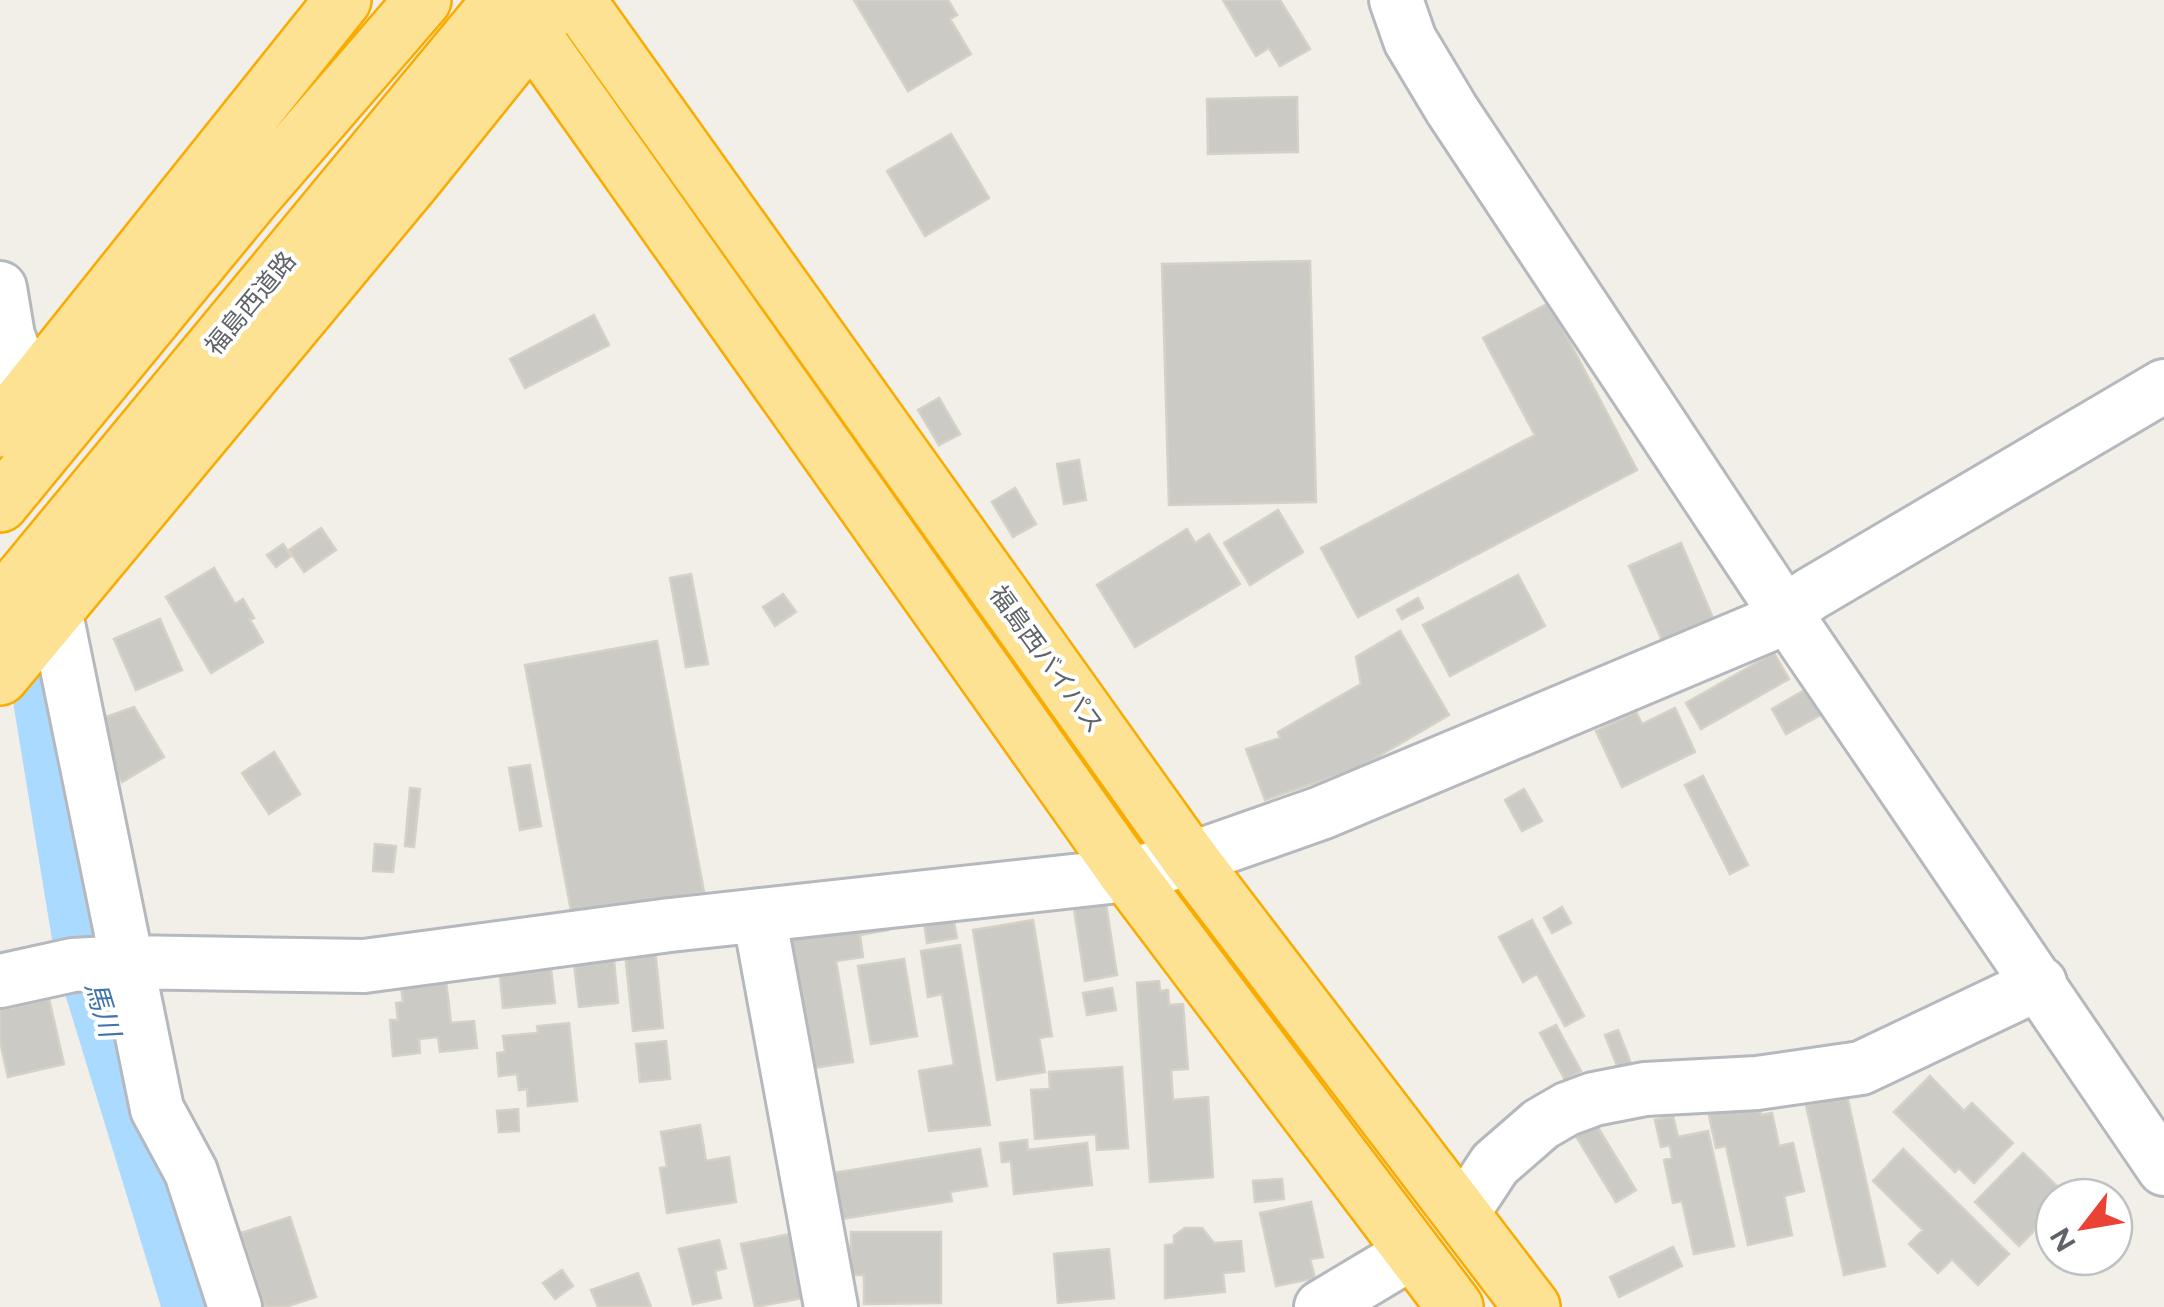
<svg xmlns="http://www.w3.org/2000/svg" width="2164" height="1307" font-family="Figtree,'Noto Sans JP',sans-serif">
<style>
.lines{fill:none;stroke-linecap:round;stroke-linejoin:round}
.river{stroke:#aadaff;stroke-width:65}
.building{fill:#cccac5;stroke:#d6d1c6;stroke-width:2.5}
.minor-casing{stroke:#b5b8bc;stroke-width:58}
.highway-casing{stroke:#f9ab00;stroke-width:60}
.minor{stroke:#fff;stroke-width:52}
.highway{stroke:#fde293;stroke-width:55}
.labels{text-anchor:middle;stroke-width:8;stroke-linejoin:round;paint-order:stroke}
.street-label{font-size:25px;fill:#5f6368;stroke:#fff}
.water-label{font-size:28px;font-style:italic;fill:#4174aa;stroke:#fff}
</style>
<rect width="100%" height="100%" fill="#f1efe8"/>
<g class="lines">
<path class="river" d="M 46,702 L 88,958 L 195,1307"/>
</g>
<path class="building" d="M 854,0 L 948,0 L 957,15 L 950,19 L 971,54 L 908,91 Z
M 1223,0 L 1280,0 L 1310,49 L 1280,66 L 1269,48 L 1256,56 Z
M 1297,97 L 1298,152 L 1208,154 L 1207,99 Z
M 951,134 L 989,198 L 925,236 L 887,171 Z
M 1310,261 L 1316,502 L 1169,505 L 1162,264 Z
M 1549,303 L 1637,470 L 1358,617 L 1321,548 L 1535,435 L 1483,338 Z
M 594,315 L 609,345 L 525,388 L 510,359 Z
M 939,398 L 960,434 L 939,445 L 918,410 Z
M 1079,460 L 1086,500 L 1064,504 L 1057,464 Z
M 1015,488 L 1036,524 L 1013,537 L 992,502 Z
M 1278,510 L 1303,552 L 1250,585 L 1224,543 Z
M 321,528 L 336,550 L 304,572 L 289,550 Z
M 1187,529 L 1195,543 L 1209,534 L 1240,584 L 1135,647 L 1097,585 Z
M 1681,543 L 1713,618 L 1662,640 L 1629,566 Z
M 283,544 L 291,556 L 276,567 L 267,555 Z
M 214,568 L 235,604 L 243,599 L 254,618 L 250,620 L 263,642 L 211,673 L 166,597 Z
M 691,574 L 708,664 L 686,667 L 670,578 Z
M 1518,575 L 1545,626 L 1450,676 L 1423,625 Z
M 783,594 L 796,612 L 775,626 L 763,607 Z
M 1418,598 L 1423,608 L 1402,619 L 1397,610 Z
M 160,619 L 182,670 L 136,690 L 114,639 Z
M 1400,631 L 1449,715 L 1358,768 L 1265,800 L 1246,749 L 1280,738 L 1278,732 L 1361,684 L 1356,657 Z
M 657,641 L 704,892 L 572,916 L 525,665 Z
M 1774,653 L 1789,679 L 1701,729 L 1686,703 Z
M 1810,687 L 1824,713 L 1786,734 L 1772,709 Z
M 134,707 L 164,757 L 122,782 L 106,756 L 100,719 Z
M 1675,708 L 1695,752 L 1622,787 L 1596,731 L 1636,712 L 1642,724 Z
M 274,752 L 300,794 L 269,814 L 242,773 Z
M 530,765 L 541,826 L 520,830 L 509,768 Z
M 1703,776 L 1748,865 L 1730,874 L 1685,785 Z
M 410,788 L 420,789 L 414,847 L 405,846 Z
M 1524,789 L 1542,821 L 1522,831 L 1505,800 Z
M 375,844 L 396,846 L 393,872 L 373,871 Z
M 1106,904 L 1117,975 L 1085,981 L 1074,909 Z
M 1562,907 L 1571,923 L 1552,933 L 1544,918 Z
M 953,917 L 957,938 L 927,943 L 924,922 Z
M 886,920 L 888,930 L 860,935 L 863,957 L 836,961 L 853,1062 L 813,1068 L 791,935 Z
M 1033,920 L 1052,1036 L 1039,1038 L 1045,1072 L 997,1080 L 973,930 Z
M 1532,920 L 1584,1016 L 1565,1026 L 1537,974 L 1523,982 L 1499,937 Z
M 960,945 L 990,1125 L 929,1131 L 919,1071 L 954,1065 L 942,994 L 928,997 L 921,951 Z
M 655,949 L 663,1028 L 633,1031 L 625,952 Z
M 613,950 L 618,1003 L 579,1007 L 573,954 Z
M 904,959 L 917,1036 L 871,1044 L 858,966 Z
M 550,960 L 555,1003 L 503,1008 L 499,965 Z
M 446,981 L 451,1023 L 474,1021 L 477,1048 L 440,1052 L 438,1037 L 419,1039 L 420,1053 L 393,1056 L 390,1020 L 398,1020 L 396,1003 L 403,1002 L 401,985 Z
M 1159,981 L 1160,991 L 1168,990 L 1169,1005 L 1183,1004 L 1188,1069 L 1171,1070 L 1173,1100 L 1208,1097 L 1213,1177 L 1150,1182 L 1137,983 Z
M 1112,988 L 1116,1010 L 1087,1015 L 1083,993 Z
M 49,999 L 64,1064 L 8,1077 L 0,1042 L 0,1010 Z
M 569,1023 L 577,1101 L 528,1106 L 527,1089 L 519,1090 L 517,1074 L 499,1076 L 497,1053 L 505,1052 L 503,1036 L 538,1033 L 537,1026 Z
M 1556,1025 L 1581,1071 L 1565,1080 L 1540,1033 Z
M 1618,1030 L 1632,1066 L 1619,1071 L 1605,1035 Z
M 666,1041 L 670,1079 L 640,1082 L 636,1044 Z
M 1122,1067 L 1128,1148 L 1097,1150 L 1096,1134 L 1035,1139 L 1031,1090 L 1050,1089 L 1049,1072 Z
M 1930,1076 L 1964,1111 L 1972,1103 L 2013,1143 L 1974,1183 L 1959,1168 L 1955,1172 L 1894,1112 Z
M 1847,1096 L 1885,1266 L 1844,1275 L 1806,1105 Z
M 1758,1102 L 1761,1115 L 1772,1113 L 1779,1146 L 1793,1143 L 1804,1191 L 1784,1196 L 1792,1235 L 1748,1245 L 1726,1146 L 1716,1148 L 1707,1106 Z
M 518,1109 L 519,1131 L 499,1132 L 497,1111 Z
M 1673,1116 L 1678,1137 L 1708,1131 L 1734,1246 L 1694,1254 L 1682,1201 L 1673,1203 L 1664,1160 L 1672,1158 L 1670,1145 L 1661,1147 L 1655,1120 Z
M 1594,1121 L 1636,1190 L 1616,1202 L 1574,1133 Z
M 700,1125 L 706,1161 L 729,1157 L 736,1202 L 667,1213 L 660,1168 L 667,1167 L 661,1132 Z
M 1027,1140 L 1028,1150 L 1087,1143 L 1092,1185 L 1014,1194 L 1011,1161 L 1002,1162 L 1000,1143 Z
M 980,1149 L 987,1186 L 950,1192 L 952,1201 L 829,1221 L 821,1175 Z
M 1903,1149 L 2009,1254 L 1978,1285 L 1952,1259 L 1938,1273 L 1909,1244 L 1923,1230 L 1873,1181 Z
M 2023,1153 L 2068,1197 L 2054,1197 L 2054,1211 L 2019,1246 L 1975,1202 Z
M 1282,1179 L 1284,1199 L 1255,1202 L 1253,1181 Z
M 1311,1202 L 1323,1257 L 1310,1259 L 1315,1278 L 1276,1286 L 1260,1213 Z
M 290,1217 L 316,1297 L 285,1307 L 265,1307 L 241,1233 Z
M 1185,1228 L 1202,1228 L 1214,1243 L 1241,1241 L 1244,1271 L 1223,1273 L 1225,1292 L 1165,1298 L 1165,1245 L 1174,1244 L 1174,1236 Z
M 851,1232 L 941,1232 L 941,1303 L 864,1304 L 864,1275 L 851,1275 Z
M 795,1233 L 808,1297 L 755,1307 L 741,1244 Z
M 719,1240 L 726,1268 L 715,1271 L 721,1298 L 693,1304 L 679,1249 Z
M 1673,1247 L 1682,1266 L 1619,1297 L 1610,1277 Z
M 1109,1249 L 1114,1298 L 1058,1303 L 1054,1254 Z
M 562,1270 L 573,1286 L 555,1299 L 543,1283 Z
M 638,1273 L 651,1307 L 598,1307 L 591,1290 Z"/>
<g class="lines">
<defs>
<path id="minor" d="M 1396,0 L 1410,40 L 1452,110 L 1786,614 L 2164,1169
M 0,288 L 8,336 L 29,390
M 55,609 L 157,1109 L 191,1172 L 235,1307
M 759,915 L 831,1307
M 0,981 L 73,965 L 127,962 L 364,966 L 670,925 L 1128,875 L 1190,859 L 1321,813 L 1766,626 L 1811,594 L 2164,386
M 1462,1214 L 1495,1164 L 1541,1124 L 1567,1109 L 1594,1099 L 1645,1089 L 1757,1083 L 1861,1068 L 2040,983
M 1321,1307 L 1413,1252"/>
<path id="highway" d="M 508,0 L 1128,875 L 1455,1307
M 577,0 L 1190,859 L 1532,1307
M 0,429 L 343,0
M 0,504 L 251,199 L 423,0
M 0,606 L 501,0
M 0,677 L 414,179 L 553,6"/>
</defs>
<use href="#minor" class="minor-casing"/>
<use href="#highway" class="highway-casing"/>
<use href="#minor" class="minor"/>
<use href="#highway" class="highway"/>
</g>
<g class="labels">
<g class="street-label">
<text transform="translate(250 303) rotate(-50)" y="9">福島西道路</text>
<text transform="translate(1047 659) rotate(54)" y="9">福島西バイパス</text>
</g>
<g class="water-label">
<text transform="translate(103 1009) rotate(73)" y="10">馬川</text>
</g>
</g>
<g transform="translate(2084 1227) rotate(239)"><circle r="48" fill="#ffffff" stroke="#bfc1c3" stroke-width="2.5"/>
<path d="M0-8L18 38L0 25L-18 38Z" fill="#ea4335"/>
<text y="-15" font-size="28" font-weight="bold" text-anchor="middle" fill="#5f6368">N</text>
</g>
</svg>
